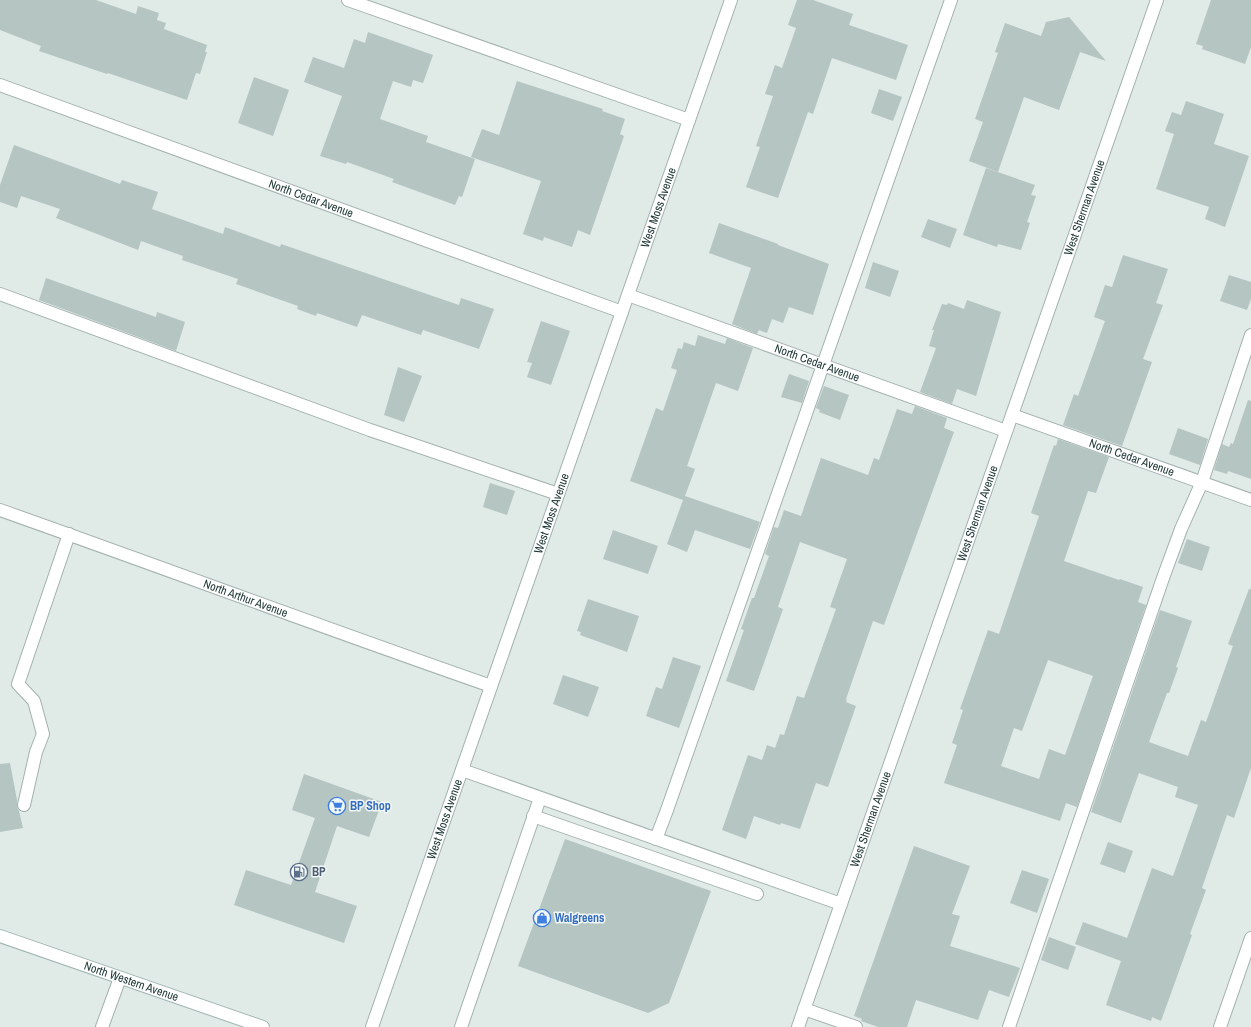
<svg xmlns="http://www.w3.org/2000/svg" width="1251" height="1027" font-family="'Archivo Narrow',sans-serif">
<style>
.building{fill:#b5c5c1;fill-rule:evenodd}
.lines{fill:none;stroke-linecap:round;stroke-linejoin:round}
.service-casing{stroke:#a3b2af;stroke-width:14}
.minor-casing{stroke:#a3b2af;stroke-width:14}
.tertiary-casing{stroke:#a3b2af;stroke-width:14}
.secondary-casing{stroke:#9fb5b2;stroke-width:14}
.service{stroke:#fff;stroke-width:12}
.minor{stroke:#fff;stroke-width:12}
.tertiary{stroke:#fff;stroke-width:12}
.secondary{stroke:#fff;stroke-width:12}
.labels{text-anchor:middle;stroke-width:3;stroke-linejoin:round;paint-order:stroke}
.street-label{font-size:12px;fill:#213a38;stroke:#f0f7f5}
.shop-label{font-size:12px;font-weight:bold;fill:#366cbe;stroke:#f0f7f5;text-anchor:start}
.service-label{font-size:12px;font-weight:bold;fill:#4e5e75;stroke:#f0f7f5;text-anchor:start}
</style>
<rect width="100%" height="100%" fill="#e0eae7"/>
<path class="building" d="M 0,0 L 96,0 L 136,14 L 138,6 L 159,13 L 157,20 L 166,23 L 164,29 L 207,45 L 205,52 L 207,52 L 200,74 L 196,73 L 187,100 L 108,73 L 107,74 L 39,51 L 41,46 L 0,30 Z
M 797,0 L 813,0 L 853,14 L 849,25 L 908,45 L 896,80 L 832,58 L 813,114 L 808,112 L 778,198 L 746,187 L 760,147 L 756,146 L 772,99 L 773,96 L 765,94 L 775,65 L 782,68 L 796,28 L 788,25 Z
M 1211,0 L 1251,0 L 1251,47 L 1245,64 L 1202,49 L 1203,46 L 1196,44 Z
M 1069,17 L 1106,61 L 1080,52 L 1059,110 L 1024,97 L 998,172 L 969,161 L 983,122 L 975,119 L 998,53 L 995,52 L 1005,23 L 1041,36 L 1046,22 Z
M 368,32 L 433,55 L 423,83 L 413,80 L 411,87 L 393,81 L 380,119 L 428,136 L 426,142 L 475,159 L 462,197 L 459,196 L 455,205 L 392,182 L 394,179 L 347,162 L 346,164 L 320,156 L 342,96 L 304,82 L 313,57 L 344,68 L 354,39 L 365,43 Z
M 254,77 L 289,90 L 273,136 L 238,123 Z
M 517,81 L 603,109 L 602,111 L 625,119 L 620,134 L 624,136 L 590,235 L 578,230 L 572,247 L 544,237 L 543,241 L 523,234 L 541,181 L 471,157 L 482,129 L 499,135 Z
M 879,89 L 902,97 L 893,121 L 871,113 Z
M 1186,101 L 1224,114 L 1214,144 L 1249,156 L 1225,227 L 1205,219 L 1209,207 L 1156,189 L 1174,134 L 1165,131 L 1172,112 L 1181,115 Z
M 14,145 L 120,184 L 122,180 L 158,192 L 152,209 L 223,234 L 225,227 L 280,247 L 281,244 L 459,305 L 461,298 L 494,309 L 479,349 L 423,330 L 421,335 L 362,315 L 357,327 L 317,313 L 316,316 L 297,309 L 298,306 L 236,284 L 238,279 L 182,260 L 183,256 L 141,241 L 138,250 L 56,218 L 60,209 L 21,196 L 17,208 L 0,202 L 0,185 Z
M 986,168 L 1035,185 L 1031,195 L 1036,196 L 1027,222 L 1030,223 L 1021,250 L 998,244 L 997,247 L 963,235 Z
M 928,219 L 957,229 L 950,248 L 921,237 Z
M 719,223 L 778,244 L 778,245 L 829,264 L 813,315 L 789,307 L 783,323 L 772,319 L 767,333 L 759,330 L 757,334 L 732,324 L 751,268 L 709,253 Z
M 1123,255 L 1168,269 L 1156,303 L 1163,305 L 1143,359 L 1152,362 L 1122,446 L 1063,425 L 1074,394 L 1078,396 L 1105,321 L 1094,317 L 1105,285 L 1112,287 Z
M 873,262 L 899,271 L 890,297 L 865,288 Z
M 1229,275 L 1251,282 L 1251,299 L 1247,310 L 1220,301 Z
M 46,278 L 156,317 L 157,312 L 185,322 L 176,351 L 39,300 Z
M 967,300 L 1001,312 L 976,396 L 957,389 L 952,404 L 920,392 L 936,348 L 929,346 L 934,330 L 932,330 L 942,304 L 947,305 L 948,303 L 964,309 Z
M 541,321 L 570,331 L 551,385 L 527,377 L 532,363 L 527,362 Z
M 698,335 L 725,344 L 727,338 L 753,348 L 738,391 L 716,383 L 687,466 L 695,469 L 685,496 L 760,522 L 750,549 L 695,530 L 687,552 L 667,544 L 683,500 L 630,481 L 656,408 L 663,411 L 677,370 L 671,368 L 678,348 L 682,349 L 684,342 L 695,346 Z
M 398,367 L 422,376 L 404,422 L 384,415 Z
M 789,374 L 809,381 L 802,403 L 781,397 Z
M 824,386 L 849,395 L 840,420 L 819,412 L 820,410 L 816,408 Z
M 1248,400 L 1251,401 L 1251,479 L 1228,471 L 1227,474 L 1214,470 L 1222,444 L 1229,447 L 1231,443 L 1233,444 Z
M 915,406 L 947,418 L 944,428 L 954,432 L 884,625 L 873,621 L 846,699 L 847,700 L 846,702 L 856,706 L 828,787 L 816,783 L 800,829 L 781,823 L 780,825 L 754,816 L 746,839 L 722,830 L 748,755 L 762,760 L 767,745 L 775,748 L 780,734 L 784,735 L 797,696 L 804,698 L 836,609 L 830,607 L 847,559 L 800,542 L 778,607 L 783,609 L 754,691 L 726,681 L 744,630 L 741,629 L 752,598 L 754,598 L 769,556 L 765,554 L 774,527 L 778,528 L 784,510 L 801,516 L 821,458 L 868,475 L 874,458 L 879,460 L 897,409 L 912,414 Z
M 1178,428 L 1208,439 L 1200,465 L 1169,454 Z
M 1058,439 L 1109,457 L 1096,493 L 1088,491 L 1064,561 L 1119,580 L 1120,579 L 1143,587 L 1138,602 L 1146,605 L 1077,807 L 1066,803 L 1060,821 L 944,783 L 957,745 L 952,743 L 963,710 L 960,709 L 988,630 L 999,634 L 1039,516 L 1031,513 L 1054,445 L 1056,446 ZM 1048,660 L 1093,676 L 1065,755 L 1049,749 L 1039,779 L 1001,766 L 1014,728 L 1022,731 Z
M 490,483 L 515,491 L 507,515 L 483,507 Z
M 613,530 L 658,546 L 648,574 L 603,559 Z
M 1187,539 L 1210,547 L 1202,571 L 1178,563 Z
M 1249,589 L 1251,589 L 1251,768 L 1234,818 L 1227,815 L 1202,888 L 1206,890 L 1190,934 L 1192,935 L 1161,1021 L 1152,1017 L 1151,1021 L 1106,1005 L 1121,961 L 1075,944 L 1083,922 L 1127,938 L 1152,868 L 1173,876 L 1198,805 L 1175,797 L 1178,787 L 1139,773 L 1121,823 L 1091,812 L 1160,610 L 1192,621 L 1176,667 L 1178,668 L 1169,693 L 1167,693 L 1149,742 L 1188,756 L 1201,720 L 1206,722 L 1233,646 L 1228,644 Z
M 588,599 L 639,616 L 627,652 L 580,635 L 581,632 L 577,631 Z
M 673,657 L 701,666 L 679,728 L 646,716 L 656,687 L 662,689 Z
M 563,675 L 599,687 L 588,717 L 553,704 Z
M 10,763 L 17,800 L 17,807 L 19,811 L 23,828 L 0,832 L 0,764 Z
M 304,774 L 382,802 L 369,837 L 337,826 L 315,892 L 357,906 L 344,943 L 234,905 L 246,870 L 291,885 L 315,818 L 292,810 Z
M 565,839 L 711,891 L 669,1003 L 648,1013 L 518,966 Z
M 1108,842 L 1133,851 L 1125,873 L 1100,864 Z
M 914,846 L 970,866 L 952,914 L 960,916 L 950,946 L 1020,968 L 1009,997 L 989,990 L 978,1020 L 916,1000 L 907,1027 L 878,1027 L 861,1021 L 862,1019 L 854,1016 Z
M 1022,870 L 1049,879 L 1037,913 L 1010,903 Z
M 1049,937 L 1076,947 L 1068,970 L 1041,960 Z"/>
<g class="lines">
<defs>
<g id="service">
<path d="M 348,0 L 689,120"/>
<path d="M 0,294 L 370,430 L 558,494"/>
<path id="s1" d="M 0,510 C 164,568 327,629 491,686"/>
<path d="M 462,770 L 841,904"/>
<path d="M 24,805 L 36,752 L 43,734 L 34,701 L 18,684 L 69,534"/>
<path d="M 533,816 L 757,894"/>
<path d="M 656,839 L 667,810 L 951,0"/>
<path d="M 804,1009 L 856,1027"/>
<path d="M 461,1027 L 540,798"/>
<path d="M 1009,1027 L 1163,578 L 1181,529 L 1202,482 L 1251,335"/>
</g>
<g id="minor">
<path id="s2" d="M 0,85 L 622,312"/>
<path id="s3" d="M 628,295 L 1006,431"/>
<path id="s4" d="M 1012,415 L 1251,500"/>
<path id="s5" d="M 372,1027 L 731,0"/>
<path id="s6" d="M 798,1027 L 1157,0"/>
<path d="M 1220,1027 L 1251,938"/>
</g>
<path id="tertiary" d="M 102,1027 L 120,978"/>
<g id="secondary">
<path id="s7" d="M 0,936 L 263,1027"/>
</g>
</defs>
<use href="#service" class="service-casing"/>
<use href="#minor" class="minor-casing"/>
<use href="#tertiary" class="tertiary-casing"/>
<use href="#secondary" class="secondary-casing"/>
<use href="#service" class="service"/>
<use href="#minor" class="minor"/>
<use href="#tertiary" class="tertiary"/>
<use href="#secondary" class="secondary"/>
</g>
<defs>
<symbol id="supermarket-ring" viewBox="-11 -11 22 22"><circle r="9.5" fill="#f0f7f5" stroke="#3f7fe0" stroke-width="1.5"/><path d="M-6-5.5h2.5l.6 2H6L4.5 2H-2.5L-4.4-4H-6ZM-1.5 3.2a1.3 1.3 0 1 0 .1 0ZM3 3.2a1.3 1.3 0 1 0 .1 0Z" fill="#3f7fe0"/></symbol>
<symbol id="fuel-ring" viewBox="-11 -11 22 22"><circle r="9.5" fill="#f0f7f5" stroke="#5c6f8a" stroke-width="1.5"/><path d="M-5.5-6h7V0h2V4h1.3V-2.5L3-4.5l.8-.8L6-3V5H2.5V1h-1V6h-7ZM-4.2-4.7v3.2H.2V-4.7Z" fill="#5c6f8a"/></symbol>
<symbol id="shop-ring" viewBox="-11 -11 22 22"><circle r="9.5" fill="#f0f7f5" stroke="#3f7fe0" stroke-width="1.5"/><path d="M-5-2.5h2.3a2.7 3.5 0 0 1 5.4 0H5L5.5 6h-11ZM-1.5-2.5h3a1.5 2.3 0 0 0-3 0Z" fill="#3f7fe0"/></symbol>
</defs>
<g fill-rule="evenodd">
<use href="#supermarket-ring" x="327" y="796" width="20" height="20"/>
<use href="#fuel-ring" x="289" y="862" width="20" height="20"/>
<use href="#shop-ring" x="532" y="908" width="20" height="20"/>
</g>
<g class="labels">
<g class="street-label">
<text dy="4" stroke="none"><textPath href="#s2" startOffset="331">North Cedar Avenue</textPath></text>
<text dy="4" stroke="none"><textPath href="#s5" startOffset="868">West Moss Avenue</textPath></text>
<text dy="4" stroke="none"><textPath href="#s6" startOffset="868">West Sherman Avenue</textPath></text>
<text dy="4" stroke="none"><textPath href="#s3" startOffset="201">North Cedar Avenue</textPath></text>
<text dy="4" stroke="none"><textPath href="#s4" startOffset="127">North Cedar Avenue</textPath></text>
<text dy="4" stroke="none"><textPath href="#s5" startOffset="544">West Moss Avenue</textPath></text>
<text dy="4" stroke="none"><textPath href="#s6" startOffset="544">West Sherman Avenue</textPath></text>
<text dy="4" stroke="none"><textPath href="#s1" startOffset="261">North Arthur Avenue</textPath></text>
<text dy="4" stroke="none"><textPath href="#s5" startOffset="220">West Moss Avenue</textPath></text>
<text dy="4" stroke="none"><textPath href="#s6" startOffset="220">West Sherman Avenue</textPath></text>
<text dy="4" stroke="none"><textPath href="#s7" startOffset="139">North Western Avenue</textPath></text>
</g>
<g class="shop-label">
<text x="350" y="810">BP Shop</text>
<text x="555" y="922">Walgreens</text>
</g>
<g class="service-label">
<text x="312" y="876">BP</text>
</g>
</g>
</svg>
